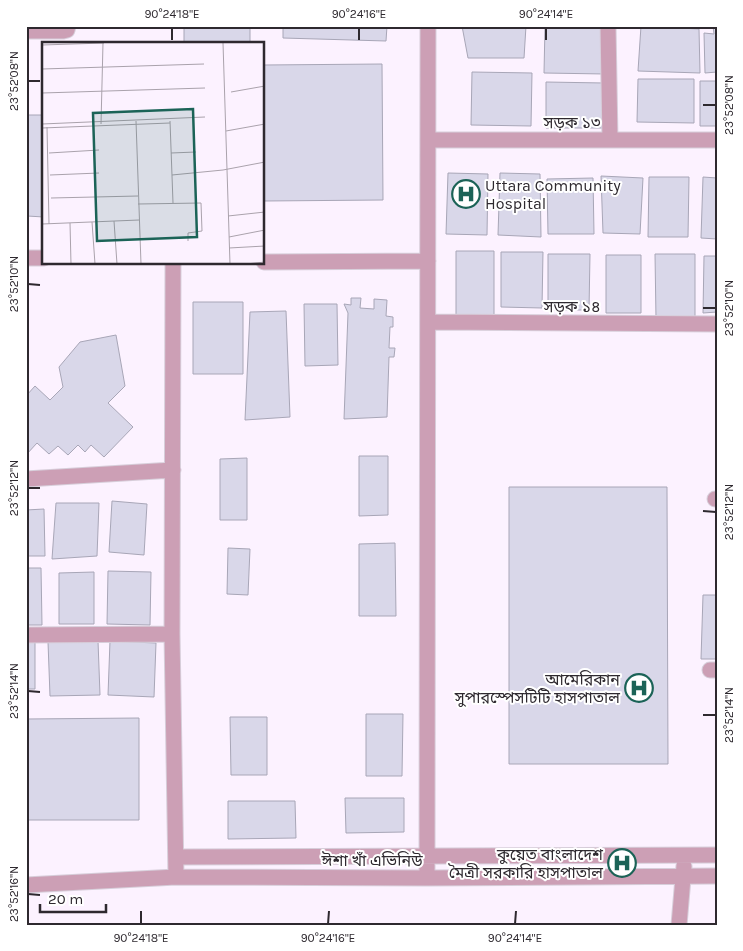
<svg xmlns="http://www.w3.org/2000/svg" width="743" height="951" font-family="Karla,'Noto Sans Bengali',sans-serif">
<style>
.building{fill:#d9d7e9;stroke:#a8a6b7}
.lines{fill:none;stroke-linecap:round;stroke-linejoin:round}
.minor-casing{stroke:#d7ceda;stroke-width:17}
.minor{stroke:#cc9fb5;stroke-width:15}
.ticks{fill:none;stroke:#2e292f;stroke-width:2}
.labels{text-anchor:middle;stroke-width:4;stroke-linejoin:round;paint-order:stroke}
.street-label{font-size:16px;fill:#2e292f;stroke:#fff}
.poi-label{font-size:16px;fill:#2e292f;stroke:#fff;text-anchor:end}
.inset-road{fill:none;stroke:#aaa2ac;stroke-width:1}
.view{fill:#1b6357;fill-opacity:0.15;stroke:#1b6357;stroke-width:2.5}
.inset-edge{fill:none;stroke:#2e292f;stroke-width:2.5}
.neatline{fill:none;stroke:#2e292f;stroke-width:2}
.ticks-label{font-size:12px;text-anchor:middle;fill:#2e292f}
</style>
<rect width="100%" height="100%" fill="#fcf2ff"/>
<path class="building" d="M 184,26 L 250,26 L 250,44 L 184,44 Z
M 283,26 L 387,26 L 386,41 L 283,38 Z
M 462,26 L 526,26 L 524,58 L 468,58 Z
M 545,26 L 606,27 L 605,74 L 544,73 Z
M 641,26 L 699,29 L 700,73 L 638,71 Z
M 713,26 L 717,26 L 717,72 L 705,73 L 704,33 L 714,34 Z
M 382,64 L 383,200 L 264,201 L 264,65 Z
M 472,72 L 532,73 L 531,126 L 471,125 Z
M 638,79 L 694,79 L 694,123 L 637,122 Z
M 700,81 L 717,81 L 717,126 L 700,126 Z
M 546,82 L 604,83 L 604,128 L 546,128 Z
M 44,101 L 44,217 L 27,216 L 26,115 L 43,115 Z
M 448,173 L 488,174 L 487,235 L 446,234 Z
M 500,173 L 540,174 L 541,237 L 498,235 Z
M 601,176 L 643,178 L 640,234 L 603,233 Z
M 649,177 L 689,177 L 688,237 L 648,237 Z
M 703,177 L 717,178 L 717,239 L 701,238 Z
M 593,178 L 594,234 L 548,234 L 547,179 Z
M 456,251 L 494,251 L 494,316 L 456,316 Z
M 501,252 L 543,252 L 542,308 L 501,307 Z
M 548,254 L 590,254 L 589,310 L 548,310 Z
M 655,254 L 695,254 L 695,319 L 656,319 Z
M 606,255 L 641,255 L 641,313 L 606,313 Z
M 704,256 L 717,256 L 717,312 L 703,313 Z
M 351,298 L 361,298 L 360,308 L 374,309 L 374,299 L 387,300 L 386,316 L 393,317 L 393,327 L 390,327 L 389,348 L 395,348 L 394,357 L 389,357 L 387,417 L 344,419 L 348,313 L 344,304 L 351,305 Z
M 193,302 L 243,302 L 243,374 L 193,374 Z
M 304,304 L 337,304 L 338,365 L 305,366 Z
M 286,311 L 290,417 L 245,420 L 250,312 Z
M 116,335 L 125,386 L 108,403 L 133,427 L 104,457 L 91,445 L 85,452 L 78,445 L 68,455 L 58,446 L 49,454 L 37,443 L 26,455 L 26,396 L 35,386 L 50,400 L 63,387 L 59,367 L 80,342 Z
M 359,456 L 388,456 L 388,515 L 359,516 Z
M 247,458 L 247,520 L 220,520 L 220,459 Z
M 509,487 L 667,487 L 668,764 L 509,764 Z
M 112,501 L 147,504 L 144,555 L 109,552 Z
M 56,503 L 99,503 L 97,556 L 52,559 Z
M 44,509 L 45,556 L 26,556 L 26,510 Z
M 395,543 L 396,616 L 359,616 L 359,544 Z
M 228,548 L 250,549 L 248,595 L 227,594 Z
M 26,568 L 41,568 L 42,625 L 26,625 Z
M 108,571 L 151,572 L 150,625 L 107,624 Z
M 94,572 L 94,624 L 59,624 L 59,573 Z
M 703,595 L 717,595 L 717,659 L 701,659 Z
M 26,637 L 35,637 L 35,689 L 26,689 Z
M 98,641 L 100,695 L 50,696 L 48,642 Z
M 110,641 L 156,643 L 154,697 L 108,695 Z
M 366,714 L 403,714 L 402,776 L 366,776 Z
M 230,717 L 267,717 L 267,775 L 231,775 Z
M 139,718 L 139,820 L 26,820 L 26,719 Z
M 345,798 L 404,798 L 404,832 L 346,833 Z
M 228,801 L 295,801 L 296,838 L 228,839 Z"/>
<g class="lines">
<defs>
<path id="minor" d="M 608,26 L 610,140
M 26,31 L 63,31 L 67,30 L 68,26
M 428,140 L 717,140
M 26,258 L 44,258
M 264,262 L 428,261
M 173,264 L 172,634 L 176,877
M 428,322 L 717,324
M 26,479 L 173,470
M 715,499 L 717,499
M 26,635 L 172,634
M 710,670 L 717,670
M 176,857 L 717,855
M 427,878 L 428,26
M 26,885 L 176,877 L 427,878 L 717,876
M 679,925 L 684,866"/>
</defs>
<use href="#minor" class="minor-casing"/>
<use href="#minor" class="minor"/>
</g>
<path class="ticks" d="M 172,40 L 172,28M 359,40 L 359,28M 546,40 L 546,28M 28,81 L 40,81M 703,105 L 716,105M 28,284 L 40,285M 703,308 L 716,308M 28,488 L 40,488M 703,511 L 716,512M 28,691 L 40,692M 703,715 L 716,715M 28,894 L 40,895M 141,924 L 141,911M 328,924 L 329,911M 515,924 L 516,911"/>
<defs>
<symbol id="hospital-ring" viewBox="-11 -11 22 22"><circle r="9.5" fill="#fff" stroke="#1b6357" stroke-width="1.5"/><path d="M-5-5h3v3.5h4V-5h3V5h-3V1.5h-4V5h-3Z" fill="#1b6357"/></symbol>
</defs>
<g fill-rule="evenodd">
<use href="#hospital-ring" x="450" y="178" width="32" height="32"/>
<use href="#hospital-ring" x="623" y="672" width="32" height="32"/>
<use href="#hospital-ring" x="606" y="847" width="32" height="32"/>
</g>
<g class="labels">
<g class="street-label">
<text x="572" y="128">সড়ক ১৩</text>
<text x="572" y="312">সড়ক ১৪</text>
<text x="372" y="866">ঈশা খাঁ এভিনিউ</text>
</g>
<g class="poi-label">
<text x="485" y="191" text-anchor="start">Uttara Community<tspan x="485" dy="18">Hospital</tspan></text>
<text x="620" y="685">আমেরিকান<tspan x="620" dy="18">সুপারস্পেসটিটি হাসপাতাল</tspan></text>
<text x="603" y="860">কুয়েত বাংলাদেশ<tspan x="603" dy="18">মৈত্রী সরকারি হাসপাতাল</tspan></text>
</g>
</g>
<g transform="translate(42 42)">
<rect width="222" height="222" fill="#fcf2ff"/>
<path class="inset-road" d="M 181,1 L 188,222M 0,3 L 62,1M 0,27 L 162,22M 189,50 L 223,44M 0,51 L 163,46M 94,79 L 99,222M 128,79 L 131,161M 0,82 L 163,75M 59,82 L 61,1M 5,85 L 7,182M 0,86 L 128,81M 184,89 L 223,82M 7,111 L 57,108M 129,111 L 154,110M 8,133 L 57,131M 130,133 L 181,128 L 223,120M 9,156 L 96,154M 96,162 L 159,161 L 160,189 L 146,191 L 146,199M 186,174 L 223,170M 72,179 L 75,222M 50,180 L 53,222M 28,181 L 29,222M 0,182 L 97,178M 187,195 L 223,188M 187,206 L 223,204M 204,222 L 223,220"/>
<path class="view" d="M 151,67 L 155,195 L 55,199 L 51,71 Z"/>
<rect width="222" height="222" class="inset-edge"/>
</g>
<rect width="743" height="951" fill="none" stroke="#ffffff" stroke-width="55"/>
<path d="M40 904v8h66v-8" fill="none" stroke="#2e292f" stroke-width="2.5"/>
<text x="48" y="904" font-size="15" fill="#2e292f" stroke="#ffffff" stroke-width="4" paint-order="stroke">20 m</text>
<rect x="28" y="28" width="688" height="896" class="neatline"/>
<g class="ticks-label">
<text x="172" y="18">90°24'18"E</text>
<text x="359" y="18">90°24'16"E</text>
<text x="546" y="18">90°24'14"E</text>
<text transform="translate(14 81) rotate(-90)" y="4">23°52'08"N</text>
<text transform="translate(729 105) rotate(-90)" y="4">23°52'08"N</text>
<text transform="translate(14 284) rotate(-90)" y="4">23°52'10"N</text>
<text transform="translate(729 308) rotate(-90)" y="4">23°52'10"N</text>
<text transform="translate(14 488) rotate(-90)" y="4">23°52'12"N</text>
<text transform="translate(729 512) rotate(-90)" y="4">23°52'12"N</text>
<text transform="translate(14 691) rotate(-90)" y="4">23°52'14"N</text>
<text transform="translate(729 715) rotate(-90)" y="4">23°52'14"N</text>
<text transform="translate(14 894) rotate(-90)" y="4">23°52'16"N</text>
<text x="141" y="942">90°24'18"E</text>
<text x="328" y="942">90°24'16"E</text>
<text x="515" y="942">90°24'14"E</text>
</g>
</svg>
